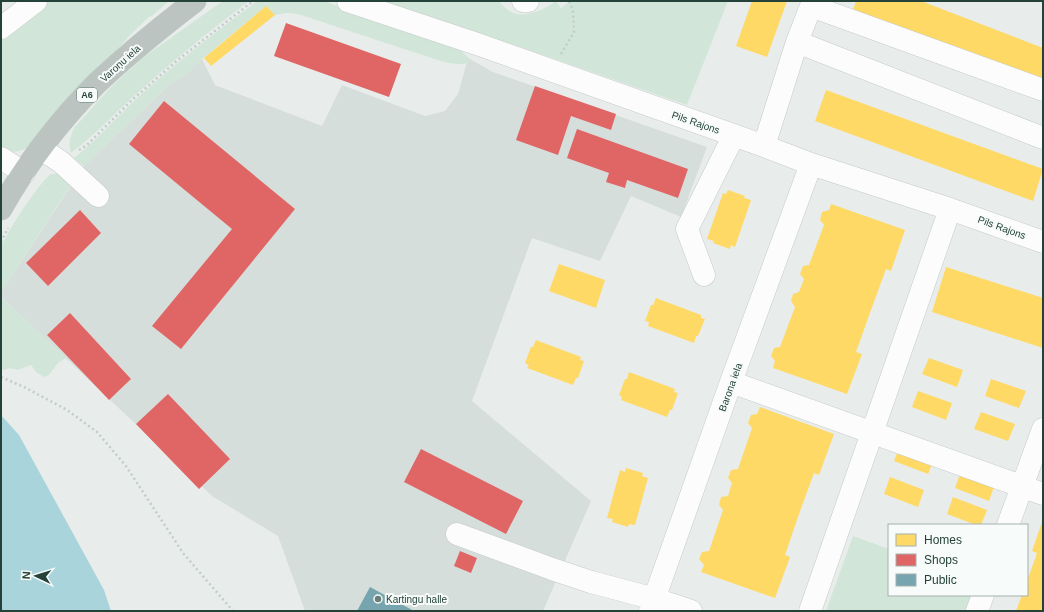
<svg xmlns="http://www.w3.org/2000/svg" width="1044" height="612" font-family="Arial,sans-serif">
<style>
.built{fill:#d6dedb}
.green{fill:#d1e6d8}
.water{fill:#a9d4db}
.homes{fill:#ffd966}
.shops{fill:#e06666}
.public{fill:#76a5af}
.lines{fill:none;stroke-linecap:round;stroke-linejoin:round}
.minor-casing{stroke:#c5cac8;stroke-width:23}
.highway-casing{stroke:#c3ccc9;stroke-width:23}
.path{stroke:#c3ccca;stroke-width:2.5;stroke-dasharray:2 3;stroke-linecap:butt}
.minor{stroke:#fcfcfc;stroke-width:22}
.highway{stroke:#bcc4c2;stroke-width:22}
.poi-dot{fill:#697e78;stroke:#f7fbf9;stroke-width:1.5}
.labels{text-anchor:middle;stroke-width:4;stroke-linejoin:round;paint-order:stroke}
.shield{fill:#f7fbf9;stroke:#637a73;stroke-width:1}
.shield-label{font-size:9px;font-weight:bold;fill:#24423a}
.street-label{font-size:10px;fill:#24423a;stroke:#f7fbf9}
.poi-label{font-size:10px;fill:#24423a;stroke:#f7fbf9;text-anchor:start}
</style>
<rect width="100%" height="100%" fill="#e8edeb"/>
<path class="built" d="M 468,58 L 493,72 L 707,147 L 681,217 L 631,196 L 600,261 L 532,238 L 472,401 L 591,501 L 543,611 L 305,611 L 278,536 L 212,496 L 1,297 L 1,292 L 84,166 L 170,84 L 186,74 L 202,59 L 215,85 L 322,126 L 342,85 L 425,116 L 445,111 L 458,94 Z"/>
<path class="green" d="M 49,1 L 169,1 L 152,16 L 149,17 L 130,35 L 120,47 L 103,64 L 31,145 C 21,153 12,153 1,149 L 1,38 L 38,7 Z
M 223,1 L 249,1 C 208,32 169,64 132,98 C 111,117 93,137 71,153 C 68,144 70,137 74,128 L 110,88 L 145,56 Z
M 257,1 L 325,1 L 368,18 L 459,49 L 468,57 L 470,62 L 464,64 L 456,64 L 444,62 L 413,52 L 298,14 L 287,13 L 275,15 L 266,6 L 202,59 L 186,74 L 170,84 L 84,166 L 74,158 C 96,141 114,120 134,101 C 173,65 214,33 257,1 Z
M 377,1 L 499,1 C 515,23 537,14 556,1 L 561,8 L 570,1 L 728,1 L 687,105 L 517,46 Z
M 51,174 L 58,174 L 76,177 L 1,292 C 1,279 0,262 1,249 C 3,237 41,180 51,174 Z
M 1,297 L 66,358 L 58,363 L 49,375 L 44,377 L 36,372 L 31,365 L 18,370 L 9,368 L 5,370 L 1,369 Z
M 853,536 L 889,549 L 889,595 L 980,595 L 974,611 L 826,611 Z"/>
<path class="water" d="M 1,415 L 19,435 L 104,590 L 111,611 L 1,611 Z"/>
<path class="homes" d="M 752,1 L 787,1 L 767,57 L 736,46 Z
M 856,1 L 921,1 L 1043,48 L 1043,84 L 853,10 Z
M 266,6 L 275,15 L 211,66 L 204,58 Z
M 826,90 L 1043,169 L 1033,201 L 815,121 Z
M 728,190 L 745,196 L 744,198 L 751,200 L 735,247 L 731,245 L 730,249 L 713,243 L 714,241 L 707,239 L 723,193 L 726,194 Z
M 831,204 L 905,230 L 891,271 L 886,269 L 871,310 L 856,352 L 862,354 L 847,394 L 773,368 L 775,361 L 771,356 L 774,348 L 780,347 L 795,307 L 791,301 L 793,294 L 799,292 L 804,279 L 800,274 L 803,266 L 809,265 L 824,225 L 820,220 L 822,212 L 829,210 Z
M 559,264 L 605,280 L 596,308 L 549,291 Z
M 946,267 L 1043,298 L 1043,348 L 932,312 Z
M 656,298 L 701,315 L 701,318 L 705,319 L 698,336 L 696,336 L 694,343 L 648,326 L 649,322 L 645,321 L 651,305 L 653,305 Z
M 536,340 L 581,357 L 580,360 L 584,361 L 578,378 L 576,378 L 573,385 L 527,368 L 529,365 L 525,363 L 531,347 L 533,347 Z
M 929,358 L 963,370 L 957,387 L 922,374 Z
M 629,372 L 675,389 L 674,392 L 678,393 L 672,410 L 670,410 L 667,417 L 621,400 L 622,397 L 619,395 L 625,379 L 627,379 Z
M 991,379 L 1026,391 L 1019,408 L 985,396 Z
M 918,391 L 952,403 L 946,420 L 912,407 Z
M 760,407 L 834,434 L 819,475 L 814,473 L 799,514 L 785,555 L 790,557 L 775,598 L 701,572 L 704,565 L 699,559 L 702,552 L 709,551 L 723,510 L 719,505 L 721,497 L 728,496 L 732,483 L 728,478 L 731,470 L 738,469 L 752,428 L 748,423 L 751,415 L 757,414 Z
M 981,412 L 1015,424 L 1008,441 L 974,429 Z
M 901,444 L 935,457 L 928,474 L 894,461 Z
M 626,468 L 643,473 L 642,476 L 648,478 L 635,525 L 629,524 L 628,527 L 612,522 L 613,519 L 607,518 L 620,470 L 625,472 Z
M 961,471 L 995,484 L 989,501 L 955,488 Z
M 890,477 L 924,490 L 918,507 L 884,494 Z
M 953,497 L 987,510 L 981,525 L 976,525 L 947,514 Z
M 1043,519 L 1043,611 L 1016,611 L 1022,595 L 1027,595 L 1027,581 L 1037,553 L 1032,551 Z"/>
<path class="shops" d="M 286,23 L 401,64 L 389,97 L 274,56 Z
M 535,86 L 616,114 L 611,130 L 571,116 L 558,155 L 516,140 Z
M 164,101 L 295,209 L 181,349 L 152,326 L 232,229 L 129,144 Z
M 577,129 L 688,169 L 678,198 L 627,180 L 625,188 L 606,182 L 609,173 L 567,158 Z
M 80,210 L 101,233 L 48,286 L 26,263 Z
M 70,313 L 131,379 L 109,400 L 47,335 Z
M 168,394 L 230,459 L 199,489 L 136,424 Z
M 421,449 L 523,501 L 506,534 L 404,482 Z
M 460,551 L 477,558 L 471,573 L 454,566 Z"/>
<path class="public" d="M 370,587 L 414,611 L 357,611 Z"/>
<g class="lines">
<defs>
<path id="minor" d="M 348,1 L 480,45 L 764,146 L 811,164 L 950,209 L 1043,242
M 523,1 L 528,1
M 811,6 L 1043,90
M 1,28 L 36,1
M 797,42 L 1043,138
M 764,146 L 797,42 L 813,1
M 41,149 L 61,162 L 98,196
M 1,158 L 24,173
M 704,275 L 687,229 L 734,135
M 731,382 L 1043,494
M 1008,525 L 1043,429
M 457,534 L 552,569 L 591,582 L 655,599 L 691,611
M 650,611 L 731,382 L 811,164
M 810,611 L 950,209
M 977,611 L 983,595"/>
<path id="highway" d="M 1,209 C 25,165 62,118 97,83 C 128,54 161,27 195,1"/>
</defs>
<use href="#minor" class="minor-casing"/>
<use href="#highway" class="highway-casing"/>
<path class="path" d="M 561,54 L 574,32 L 573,10 L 569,1
M 79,150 L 87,145 L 132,100 L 179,59 L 253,1
M 1,242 L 8,228
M 1,377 L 24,387 L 67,410 L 97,432 L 126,466 L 183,553 L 233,611"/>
<use href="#minor" class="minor"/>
<use href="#highway" class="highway"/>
</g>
<circle class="poi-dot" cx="378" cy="599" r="4"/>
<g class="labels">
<rect class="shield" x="77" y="88" width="20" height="14" rx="3"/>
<g class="shield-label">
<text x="87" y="98">A6</text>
</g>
<g class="street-label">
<text transform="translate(120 63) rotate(-42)" y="4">Varoņu iela</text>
<text transform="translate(696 122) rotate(19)" y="4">Pils Rajons</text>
<text transform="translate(1002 227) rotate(20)" y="4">Pils Rajons</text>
<text transform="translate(730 387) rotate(-70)" y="4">Barona iela</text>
</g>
<g class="poi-label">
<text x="386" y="603">Kartingu halle</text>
</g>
</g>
<rect width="1044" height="612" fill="none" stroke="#24423a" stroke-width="4"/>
<rect x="888" y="524" width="140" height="72" fill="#f7fbf9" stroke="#a3b1ad"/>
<rect x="896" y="534" width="20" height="12" fill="#ffd966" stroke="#a3b1ad"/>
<text x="924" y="544" font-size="12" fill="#24423a">Homes</text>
<rect x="896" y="554" width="20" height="12" fill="#e06666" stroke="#a3b1ad"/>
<text x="924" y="564" font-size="12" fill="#24423a">Shops</text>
<rect x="896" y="574" width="20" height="12" fill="#76a5af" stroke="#a3b1ad"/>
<text x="924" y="584" font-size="12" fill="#24423a">Public</text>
<g transform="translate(36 576) rotate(274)" stroke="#f7fbf9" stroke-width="3" paint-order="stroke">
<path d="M0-3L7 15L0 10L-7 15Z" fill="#24423a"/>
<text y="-6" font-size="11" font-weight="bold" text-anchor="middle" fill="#24423a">N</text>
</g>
</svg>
